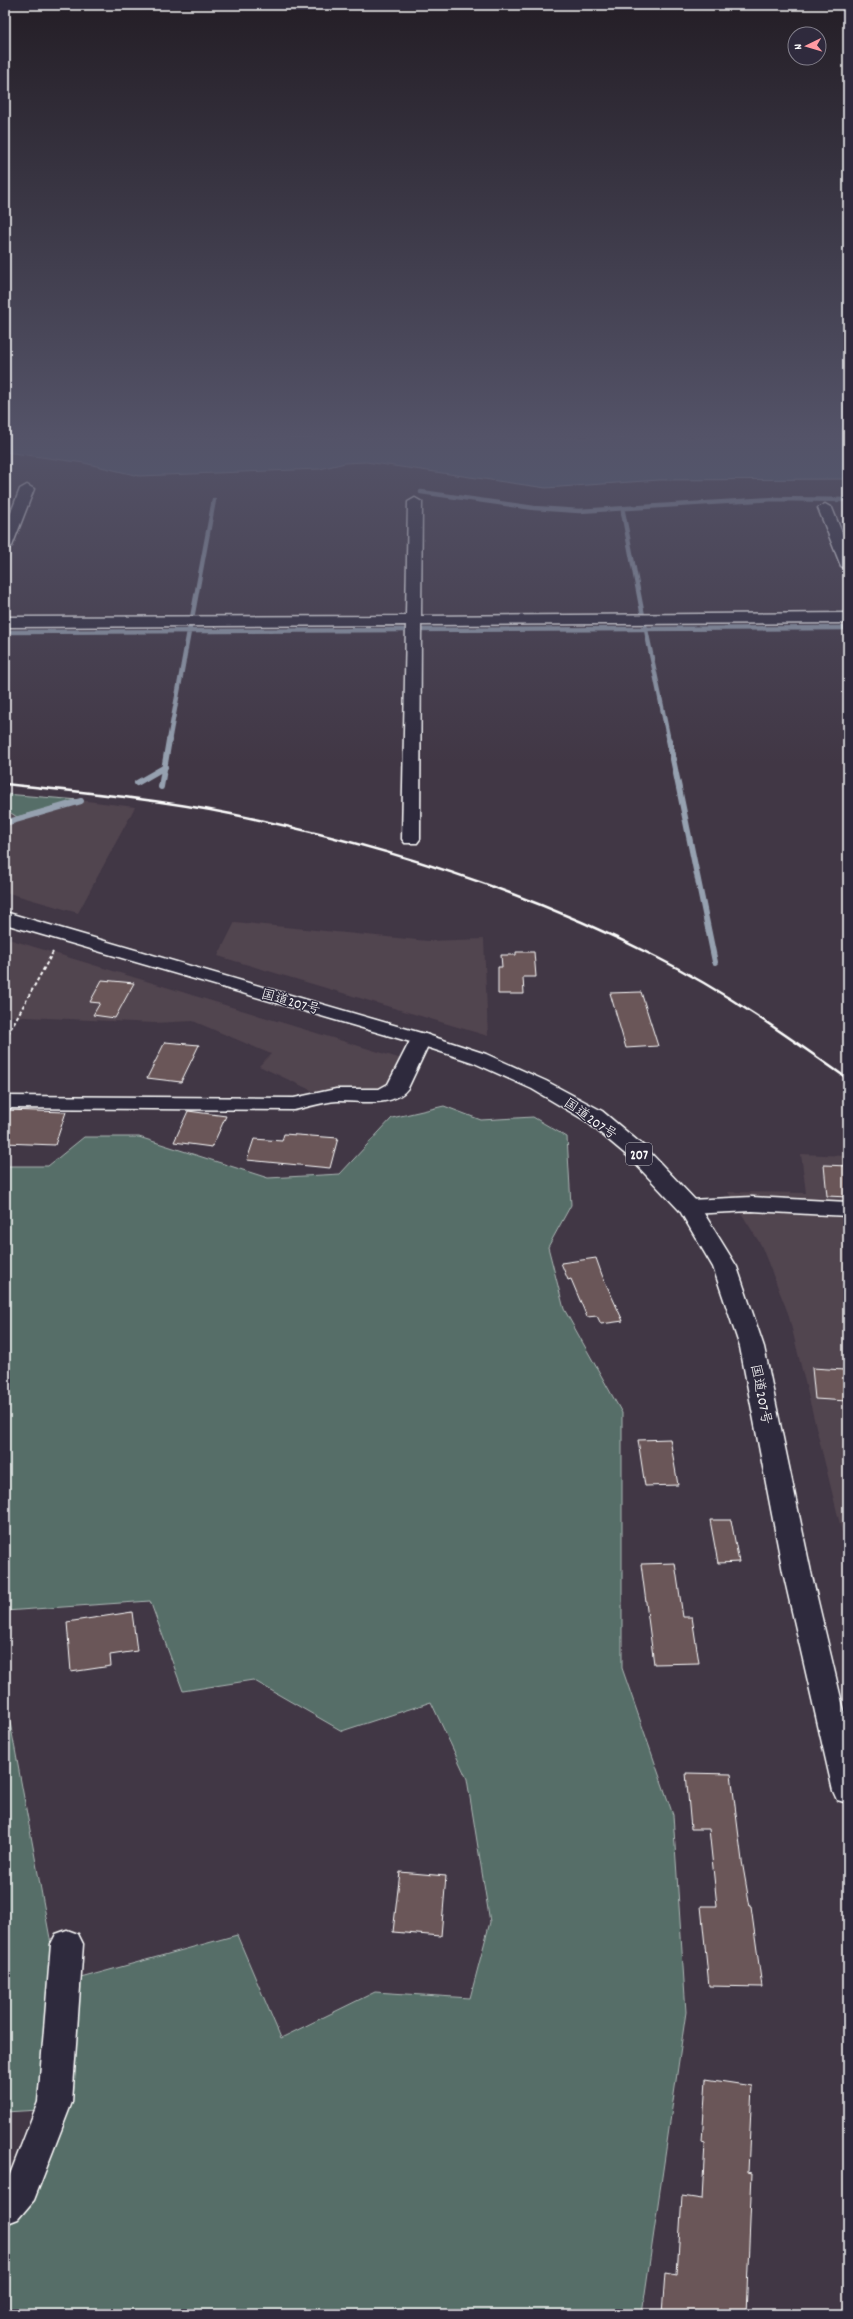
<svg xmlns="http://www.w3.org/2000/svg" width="853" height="2319" font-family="Dekko,'Klee One',sans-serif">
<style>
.built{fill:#51444f}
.green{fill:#576e68;stroke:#abb6b4}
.water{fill:#50637b;stroke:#96a1b0}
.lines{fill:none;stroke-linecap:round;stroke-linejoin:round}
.stream-far1{stroke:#96a1b0;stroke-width:4.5}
.stream{stroke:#96a1b0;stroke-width:6}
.building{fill:#6a5658;stroke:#fff}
.minor-casing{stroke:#fff;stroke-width:3}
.highway-casing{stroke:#fff;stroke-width:3}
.path{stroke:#fff;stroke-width:2;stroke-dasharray:3.5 2.5;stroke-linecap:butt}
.minor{fill:#2f2a3d;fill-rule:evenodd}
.highway{fill:#2f2a3d;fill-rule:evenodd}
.rail{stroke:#fff;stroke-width:2.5}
.labels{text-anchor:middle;stroke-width:3;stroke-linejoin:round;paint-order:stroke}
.shield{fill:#2f2a3d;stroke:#c1bfc5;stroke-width:1}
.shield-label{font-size:13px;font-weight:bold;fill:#fff}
.street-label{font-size:14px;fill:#fff;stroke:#2f2a3d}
</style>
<rect width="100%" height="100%" fill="#413745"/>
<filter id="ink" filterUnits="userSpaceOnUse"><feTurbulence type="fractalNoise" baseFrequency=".025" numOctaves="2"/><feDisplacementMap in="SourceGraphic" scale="8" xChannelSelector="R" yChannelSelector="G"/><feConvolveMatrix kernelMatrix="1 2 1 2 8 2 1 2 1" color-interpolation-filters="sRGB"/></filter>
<g filter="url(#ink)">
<path class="built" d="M 79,800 L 135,807 L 78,913 L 5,892 L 5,809 L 18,817 Z
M 235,922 L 428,941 L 484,939 L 488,1036 L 218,956 Z
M 5,938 L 405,1060 L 386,1089 L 317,1093 L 259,1066 L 271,1054 L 193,1021 L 154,1023 L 5,1016 Z
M 801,1154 L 848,1156 L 848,1557 L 788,1313 L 761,1245 L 728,1192 L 806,1193 Z"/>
<path class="green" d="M 5,794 L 79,800 L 17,817 L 5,809 Z
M 444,1106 L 481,1120 L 533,1117 L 567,1137 L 571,1205 L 548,1247 L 564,1309 L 622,1413 L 622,1668 L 673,1815 L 686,2012 L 642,2314 L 5,2314 L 5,2220 L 39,2110 L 5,2112 L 5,1695 L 51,1944 L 48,1987 L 237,1935 L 281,2038 L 375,1992 L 470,1998 L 490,1922 L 467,1779 L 431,1702 L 342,1731 L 253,1680 L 183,1691 L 150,1601 L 5,1611 L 5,1166 L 48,1166 L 84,1137 L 139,1137 L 268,1178 L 340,1174 L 392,1118 Z"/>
<path class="water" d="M 5,438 L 848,438 L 848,479 L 659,480 L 546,488 L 366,462 L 345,463 L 320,469 L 139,476 L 84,463 L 5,452 Z"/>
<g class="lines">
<path class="stream-far1" d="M 421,492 L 534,508 L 579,511 L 775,499 L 848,500
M 623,512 L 643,616
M 192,618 L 214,500
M 645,625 L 669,741
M 5,632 L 848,628
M 169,741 L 190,626"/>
<path class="stream" d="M 669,740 L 715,962
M 137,783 L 165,767
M 161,787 L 169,740
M 5,823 L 81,801"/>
</g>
<path class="building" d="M 516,952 L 534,952 L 536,977 L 523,977 L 524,994 L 498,994 L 498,967 L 502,967 L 501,955 L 516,955 Z
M 102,980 L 134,983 L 115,1018 L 93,1015 L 100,1003 L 90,1002 Z
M 641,992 L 658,1046 L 626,1048 L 610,993 Z
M 165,1042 L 199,1045 L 181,1082 L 147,1078 Z
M 5,1110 L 66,1112 L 55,1145 L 5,1143 Z
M 188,1111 L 226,1116 L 212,1147 L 174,1142 Z
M 284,1134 L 338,1138 L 330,1168 L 247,1160 L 254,1139 L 282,1141 Z
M 824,1165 L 848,1166 L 848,1197 L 827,1196 Z
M 596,1258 L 602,1275 L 623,1321 L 601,1324 L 597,1316 L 587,1317 L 571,1279 L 568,1280 L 561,1263 Z
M 812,1368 L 844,1370 L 847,1401 L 815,1399 Z
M 670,1439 L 678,1485 L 645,1486 L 638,1440 Z
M 710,1520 L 731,1520 L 739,1562 L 718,1563 Z
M 675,1563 L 683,1617 L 692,1617 L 699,1663 L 654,1664 L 641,1564 Z
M 132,1612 L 137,1651 L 110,1655 L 111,1666 L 71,1672 L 67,1622 Z
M 686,1773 L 731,1774 L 742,1861 L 750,1907 L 751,1907 L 762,1987 L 709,1986 L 701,1906 L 717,1906 L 709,1829 L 691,1829 Z
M 400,1872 L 446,1876 L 441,1936 L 393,1932 Z
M 706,2079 L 752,2086 L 748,2172 L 752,2173 L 746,2314 L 662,2314 L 665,2273 L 677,2275 L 682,2196 L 702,2199 L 705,2143 L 702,2142 Z"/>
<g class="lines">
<defs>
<path id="minor" d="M 27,485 L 34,489 L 12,546 L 5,550 L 5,528 L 20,489 Z
M 415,498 L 422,502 L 421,616 L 848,613 L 848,623 L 421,625 L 420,839 L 417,843 L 405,843 L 402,839 L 406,625 L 5,627 L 5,617 L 406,616 L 408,502 Z
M 825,504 L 832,508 L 848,548 L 848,570 L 841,566 L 818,508 Z
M 421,1033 L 428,1035 L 431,1039 L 408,1088 C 393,1109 358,1100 337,1101 C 323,1102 308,1107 294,1110 L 5,1108 L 5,1096 L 294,1098 L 336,1089 L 379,1089 L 388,1084 L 411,1039 L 414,1035 Z
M 752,1197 L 848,1202 L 848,1216 L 752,1211 L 689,1214 L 681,1212 L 678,1207 L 681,1202 L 689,1200 Z
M 67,1930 L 78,1934 L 83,1944 L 72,2102 L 34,2200 L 18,2219 L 5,2224 L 5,2181 L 9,2177 L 38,2102 L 51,1944 L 56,1934 Z"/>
<path id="highway" d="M 5,912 L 428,1035 L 486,1054 L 546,1081 L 602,1111 L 646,1148 L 697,1202 L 737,1267 L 764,1347 L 811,1572 L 848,1728 L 848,1803 L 837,1800 L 833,1791 L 783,1572 L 740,1347 L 713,1267 L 680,1211 L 630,1158 L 586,1121 L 532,1089 L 472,1062 L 414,1043 L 5,924 Z"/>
</defs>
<use href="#minor" class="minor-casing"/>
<use href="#highway" class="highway-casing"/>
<path class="path" d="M 5,1039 L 53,952"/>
<use href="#minor" class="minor"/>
<use href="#highway" class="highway"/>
<path class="rail" d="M 5,784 C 80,792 156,799 231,814 C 378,844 522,889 656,957 C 724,991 786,1035 848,1079"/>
</g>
</g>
<linearGradient id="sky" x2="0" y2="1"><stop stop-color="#241e26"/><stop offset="0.57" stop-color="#545368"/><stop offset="1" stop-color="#545368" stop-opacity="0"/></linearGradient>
<rect width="853" height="763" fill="url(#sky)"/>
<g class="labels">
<rect class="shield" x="626" y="1143" width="26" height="22" rx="3"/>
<g class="shield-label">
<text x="639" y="1159">207</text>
</g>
<g class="street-label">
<text transform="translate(291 1001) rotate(16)" y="5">国道207号</text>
<text transform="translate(591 1118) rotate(35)" y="5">国道207号</text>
<text transform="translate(762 1394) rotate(79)" y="5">国道207号</text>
</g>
</g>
<rect width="853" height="2319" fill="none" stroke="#2f2a3d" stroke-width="20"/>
<rect x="10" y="10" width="833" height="2299" fill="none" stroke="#fff" stroke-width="1.5" filter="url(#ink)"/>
<g transform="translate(807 46) rotate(265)"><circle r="19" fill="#2f2a3d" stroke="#827f8b"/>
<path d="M0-3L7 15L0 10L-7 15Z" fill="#ff9aa2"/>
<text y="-6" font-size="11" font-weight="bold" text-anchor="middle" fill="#ffffff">N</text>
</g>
</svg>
